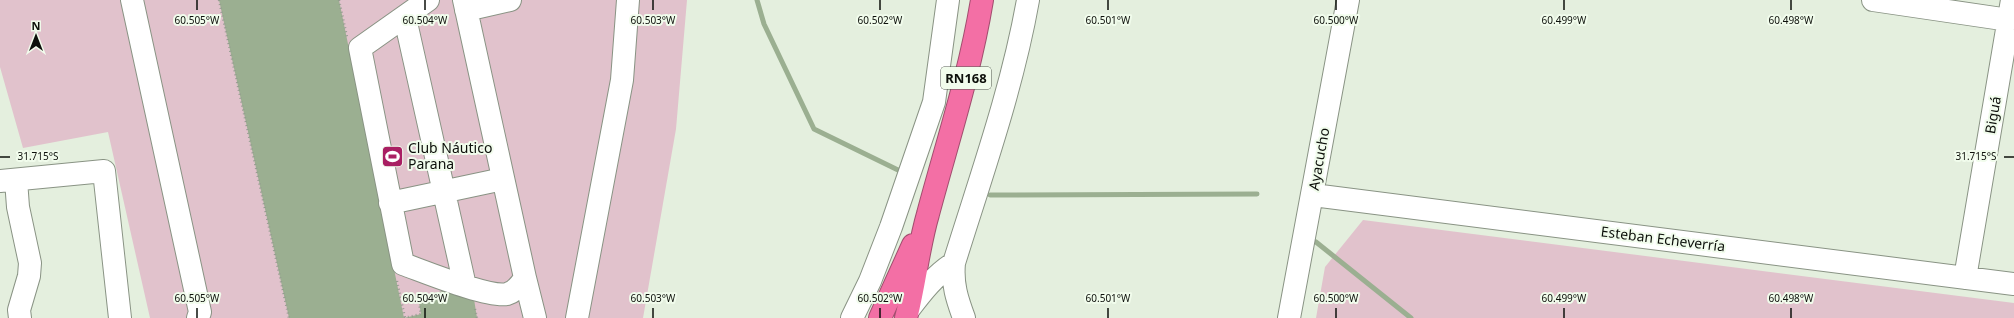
<svg xmlns="http://www.w3.org/2000/svg" width="2014" height="318" font-family="'Noto Sans',sans-serif">
<style>
.grass{fill:#e1c2cc}
.water{fill:#9baf91}
.lines{fill:none;stroke-linecap:round;stroke-linejoin:round}
.stream{stroke:#9baf91;stroke-width:5}
.minor-casing{stroke:#899384;stroke-width:24}
.highway-casing{stroke:#a24e6f;stroke-width:24}
.path{stroke:#949c8f;stroke-width:2.5;stroke-dasharray:1 3;stroke-linecap:butt}
.minor{stroke:#fff;stroke-width:22}
.highway{stroke:#f36fa5;stroke-width:22}
.ticks{fill:none;stroke:#0d100b;stroke-width:1.5}
.labels{text-anchor:middle;stroke-width:4;stroke-linejoin:round;paint-order:stroke}
.shield{fill:#f1fcec;stroke:#51574e;stroke-width:1}
.shield-label{font-size:13px;font-weight:bold;fill:#0d100b}
.street-label{font-size:14px;fill:#0d100b;stroke:#f1fcec}
.poi-label{font-size:14px;fill:#0d100b;stroke:#f1fcec;text-anchor:start}
.ticks-label{font-size:10px;text-anchor:middle;fill:#0d100b;stroke:#f1fcec;stroke-width:4;stroke-linejoin:round;paint-order:stroke}
</style>
<rect width="100%" height="100%" fill="#e4efde"/>
<path class="grass" d="M 0,0 L 687,0 L 676,129 L 643,318 L 150,318 L 108,132 L 23,148 L 0,67 Z
M 1363,220 L 2014,303 L 2014,318 L 1316,318 L 1325,267 Z"/>
<path class="water" d="M 219,0 L 339,0 L 404,318 L 421,314 L 418,297 L 447,290 L 474,299 L 477,318 L 289,318 Z"/>
<g class="lines">
<path class="stream" d="M 757,0 L 764,24 L 814,129 L 898,170
M 990,195 L 1257,194
M 1316,242 L 1411,318"/>
<defs>
<path id="minor" d="M 132,0 L 200,312 L 198,318
M 428,0 L 360,48 L 403,264 C 423,271 488,298 507,294 C 515,292 521,284 525,278 L 464,0
M 1873,0 L 2009,20
M 466,10 L 510,0
M 405,18 L 465,286
M 16,180 L 18,207 L 30,263 L 29,276 L 19,310 L 20,318
M 0,181 L 104,171 L 120,318
M 1313,195 L 2014,284
M 390,203 L 503,179
M 525,278 L 535,318
M 1965,278 L 2012,0
M 909,309 C 922,292 935,275 954,263
M 577,318 L 622,80 L 628,0
M 852,318 L 870,281 L 891,227 L 934,102 L 948,0
M 964,318 C 957,299 952,284 954,263 C 981,176 1012,90 1028,0
M 1289,318 L 1348,0"/>
<path id="highway" d="M 880,318 L 913,245
M 906,318 C 915,284 918,248 928,214 C 947,143 970,73 982,0"/>
</defs>
<use href="#minor" class="minor-casing"/>
<use href="#highway" class="highway-casing"/>
<path class="path" d="M 219,0 L 289,318
M 339,0 L 347,37
M 397,281 L 405,318
M 475,309 L 477,318
M 404,318 L 421,314 L 418,297 L 429,294"/>
<use href="#minor" class="minor"/>
<use href="#highway" class="highway"/>
</g>
<path class="ticks" d="M 197,0 L 197,10M 425,0 L 425,10M 653,0 L 653,10M 880,0 L 880,10M 1108,0 L 1108,10M 1336,0 L 1336,10M 1564,0 L 1564,10M 1791,0 L 1791,10M 0,157 L 10,157M 2004,157 L 2014,157M 197,308 L 197,318M 425,308 L 425,318M 653,308 L 653,318M 880,308 L 880,318M 1108,308 L 1108,318M 1336,308 L 1336,318M 1564,308 L 1564,318M 1791,308 L 1791,318"/>
<defs>
<symbol id="stadium-square" viewBox="-11 -11 22 22"><rect x="-9" y="-9" width="18" height="18" rx="4" fill="#a91f63" stroke="#f1fcec"/><path d="M0-5a6.5 5 0 1 0 0 10a6.5 5 0 1 0 0-10ZM-3.5-1.8h7v3.6h-7Z" fill="#fff"/></symbol>
</defs>
<g fill-rule="evenodd">
<use href="#stadium-square" x="380" y="144" width="25" height="25"/>
</g>
<g class="labels">
<rect class="shield" x="941" y="67" width="50" height="22" rx="3"/>
<g class="shield-label">
<text x="966" y="83">RN168</text>
</g>
<g class="street-label">
<text transform="translate(1993 115) rotate(-80)" y="5">Biguá</text>
<text transform="translate(1319 159) rotate(-80)" y="5">Ayacucho</text>
<text transform="translate(1663 239) rotate(7)" y="5">Esteban Echeverría</text>
</g>
<g class="poi-label">
<text x="408" y="153">Club Náutico<tspan x="408" dy="16">Parana</tspan></text>
</g>
</g>
<g class="ticks-label">
<text x="197" y="24">60.505°W</text>
<text x="425" y="24">60.504°W</text>
<text x="653" y="24">60.503°W</text>
<text x="880" y="24">60.502°W</text>
<text x="1108" y="24">60.501°W</text>
<text x="1336" y="24">60.500°W</text>
<text x="1564" y="24">60.499°W</text>
<text x="1791" y="24">60.498°W</text>
<text x="38" y="160">31.715°S</text>
<text x="1976" y="160">31.715°S</text>
<text x="197" y="302">60.505°W</text>
<text x="425" y="302">60.504°W</text>
<text x="653" y="302">60.503°W</text>
<text x="880" y="302">60.502°W</text>
<text x="1108" y="302">60.501°W</text>
<text x="1336" y="302">60.500°W</text>
<text x="1564" y="302">60.499°W</text>
<text x="1791" y="302">60.498°W</text>
</g>
<g transform="translate(36 36)" stroke="#f1fcec" stroke-width="3" paint-order="stroke">
<path d="M0-3L7 15L0 10L-7 15Z" fill="#0d100b"/>
<text y="-6" font-size="11" font-weight="bold" text-anchor="middle" fill="#0d100b">N</text>
</g>
</svg>
